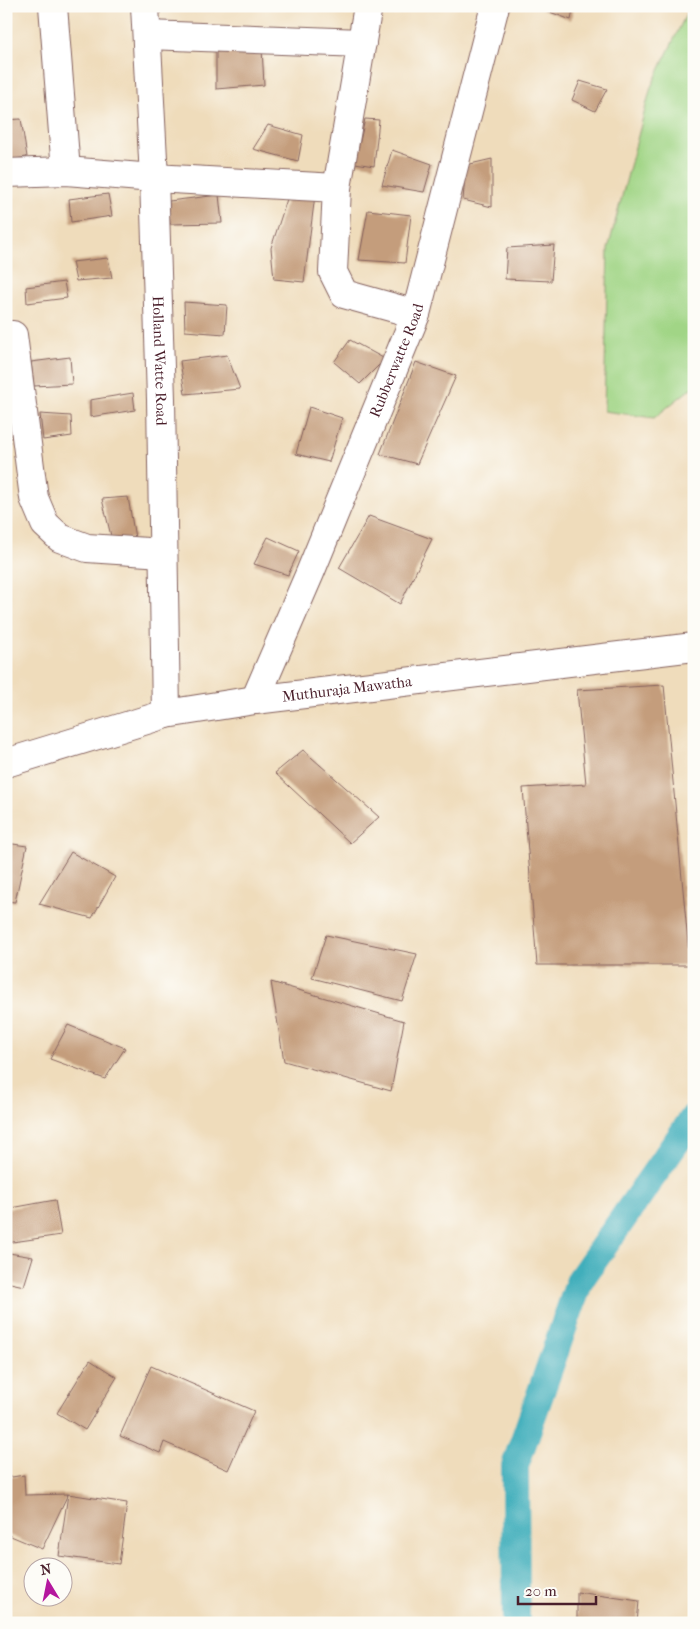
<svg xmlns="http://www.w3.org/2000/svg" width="700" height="1629" font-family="'IM FELL French Canon',serif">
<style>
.green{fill:#a1d586;stroke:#767a58}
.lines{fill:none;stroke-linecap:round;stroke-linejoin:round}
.canal{stroke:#3faebb;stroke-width:28}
.building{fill:#c49d7b}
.minor-casing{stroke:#84615d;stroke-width:30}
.minor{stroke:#fff;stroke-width:28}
.labels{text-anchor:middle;stroke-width:4;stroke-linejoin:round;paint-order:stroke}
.street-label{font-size:15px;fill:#4a1f2b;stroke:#fdfcf7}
</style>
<rect width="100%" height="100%" fill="#fdfcf7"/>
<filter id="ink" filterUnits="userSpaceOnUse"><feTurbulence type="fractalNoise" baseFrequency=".02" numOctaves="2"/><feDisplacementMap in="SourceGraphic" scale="10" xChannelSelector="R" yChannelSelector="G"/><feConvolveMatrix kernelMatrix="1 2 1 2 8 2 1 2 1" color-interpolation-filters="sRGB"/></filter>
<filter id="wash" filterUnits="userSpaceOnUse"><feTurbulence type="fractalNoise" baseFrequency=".0096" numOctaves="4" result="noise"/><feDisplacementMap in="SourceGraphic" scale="20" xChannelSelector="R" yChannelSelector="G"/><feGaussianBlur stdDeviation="1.12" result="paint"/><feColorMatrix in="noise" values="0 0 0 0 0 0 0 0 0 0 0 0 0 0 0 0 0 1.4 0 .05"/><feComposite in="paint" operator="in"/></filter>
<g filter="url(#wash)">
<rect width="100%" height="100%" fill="#efdcbb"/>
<path class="green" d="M 690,6 L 694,6 L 694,386 L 654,418 L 604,411 L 608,249 L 651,87 Z"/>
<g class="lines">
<path class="canal" d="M 516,1623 L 515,1466 L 580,1280 L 694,1117"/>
</g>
<g id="blocks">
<path class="building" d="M 534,6 L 574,6 L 571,20 Z
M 262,48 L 264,85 L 216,89 L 216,52 Z
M 580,81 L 607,89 L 595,111 L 572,100 Z
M 21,119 L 27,157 L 6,160 L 6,120 Z
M 365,119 L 379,120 L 374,166 L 355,163 Z
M 268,125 L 303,135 L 298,161 L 253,149 Z
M 392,150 L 432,164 L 424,192 L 382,185 Z
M 492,159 L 492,207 L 463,200 L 466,165 Z
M 108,194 L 112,216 L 71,222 L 69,199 Z
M 219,195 L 222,223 L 170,224 L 169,201 Z
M 315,195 L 304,282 L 274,279 L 271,248 L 288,196 Z
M 368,210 L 411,215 L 405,263 L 359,260 Z
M 554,245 L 551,281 L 505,279 L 507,248 Z
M 108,258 L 112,278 L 76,281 L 72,262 Z
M 64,282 L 67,298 L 27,303 L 26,287 Z
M 184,302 L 227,305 L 225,334 L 185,331 Z
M 350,340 L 385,359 L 360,384 L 334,362 Z
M 227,355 L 240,389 L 185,394 L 180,361 Z
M 70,357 L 72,384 L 34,386 L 31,362 Z
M 416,362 L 456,376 L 417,464 L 380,454 Z
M 133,393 L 135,410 L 90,417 L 90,400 Z
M 309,407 L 342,418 L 329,462 L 296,454 Z
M 40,414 L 71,416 L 72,436 L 43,440 Z
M 128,497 L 135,538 L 112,540 L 102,499 Z
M 369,516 L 432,539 L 400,604 L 339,568 Z
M 268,537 L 299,551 L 288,575 L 254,564 Z
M 664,685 L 690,965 L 537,965 L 523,788 L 586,784 L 577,690 Z
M 303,750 L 379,817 L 350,843 L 275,773 Z
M 6,843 L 27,846 L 15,902 L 6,901 Z
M 71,852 L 115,877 L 92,918 L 39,904 Z
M 326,935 L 417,954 L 402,1001 L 312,978 Z
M 271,982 L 404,1021 L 391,1091 L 284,1061 Z
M 68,1025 L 125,1048 L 105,1079 L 50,1059 Z
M 55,1200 L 61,1235 L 6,1243 L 6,1209 Z
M 9,1253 L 33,1257 L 24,1286 L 6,1282 L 6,1261 Z
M 90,1360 L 117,1377 L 85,1430 L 57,1413 Z
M 151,1366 L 254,1411 L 228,1470 L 164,1442 L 160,1453 L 120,1436 Z
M 24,1475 L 25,1495 L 68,1494 L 42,1549 L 6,1534 L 6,1478 Z
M 68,1494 L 127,1503 L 119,1564 L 59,1556 Z
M 577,1592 L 639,1601 L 637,1623 L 577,1623 Z"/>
</g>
</g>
<g filter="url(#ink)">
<use href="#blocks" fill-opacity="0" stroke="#84615d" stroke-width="1"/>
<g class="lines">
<defs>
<g id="minor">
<path d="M 53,6 L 66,171"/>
<path id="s1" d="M 145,6 L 154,178 L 161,399 L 166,714"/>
<path d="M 368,6 L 337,188 L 333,272 L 344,294 L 416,314"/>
<path d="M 147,35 L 362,43"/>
<path d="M 6,173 L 66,171 L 154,178 L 337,188"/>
<path d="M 13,335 L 34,498 L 45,524 L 60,538 L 87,548 L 163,553"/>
<path id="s2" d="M 255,700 L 310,573 L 416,314 L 495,6"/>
<path id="s3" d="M 6,763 L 166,714 L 255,700 L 694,647"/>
</g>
</defs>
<use href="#minor" class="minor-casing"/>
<use href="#minor" class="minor"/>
</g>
</g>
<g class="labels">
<g class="street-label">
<text dy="5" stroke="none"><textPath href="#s1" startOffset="355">Holland Watte Road</textPath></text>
<text dy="5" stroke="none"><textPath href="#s2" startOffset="368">Rubberwatte Road</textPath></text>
<text dy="5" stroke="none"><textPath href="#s3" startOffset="350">Muthuraja Mawatha</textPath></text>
</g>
</g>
<rect width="700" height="1629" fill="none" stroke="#fdfcf7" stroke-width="25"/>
<g transform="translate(48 1582) rotate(350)"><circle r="24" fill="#fdfcf7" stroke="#b5a4a5"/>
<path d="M0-4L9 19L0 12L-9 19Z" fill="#b5179e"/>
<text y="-8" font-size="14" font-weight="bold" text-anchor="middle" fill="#4a1f2b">N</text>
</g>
<path d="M518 1596v8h78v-8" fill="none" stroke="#4a1f2b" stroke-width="2.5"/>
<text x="525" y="1596" font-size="15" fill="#4a1f2b" stroke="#fdfcf7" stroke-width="4" paint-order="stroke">20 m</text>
</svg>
